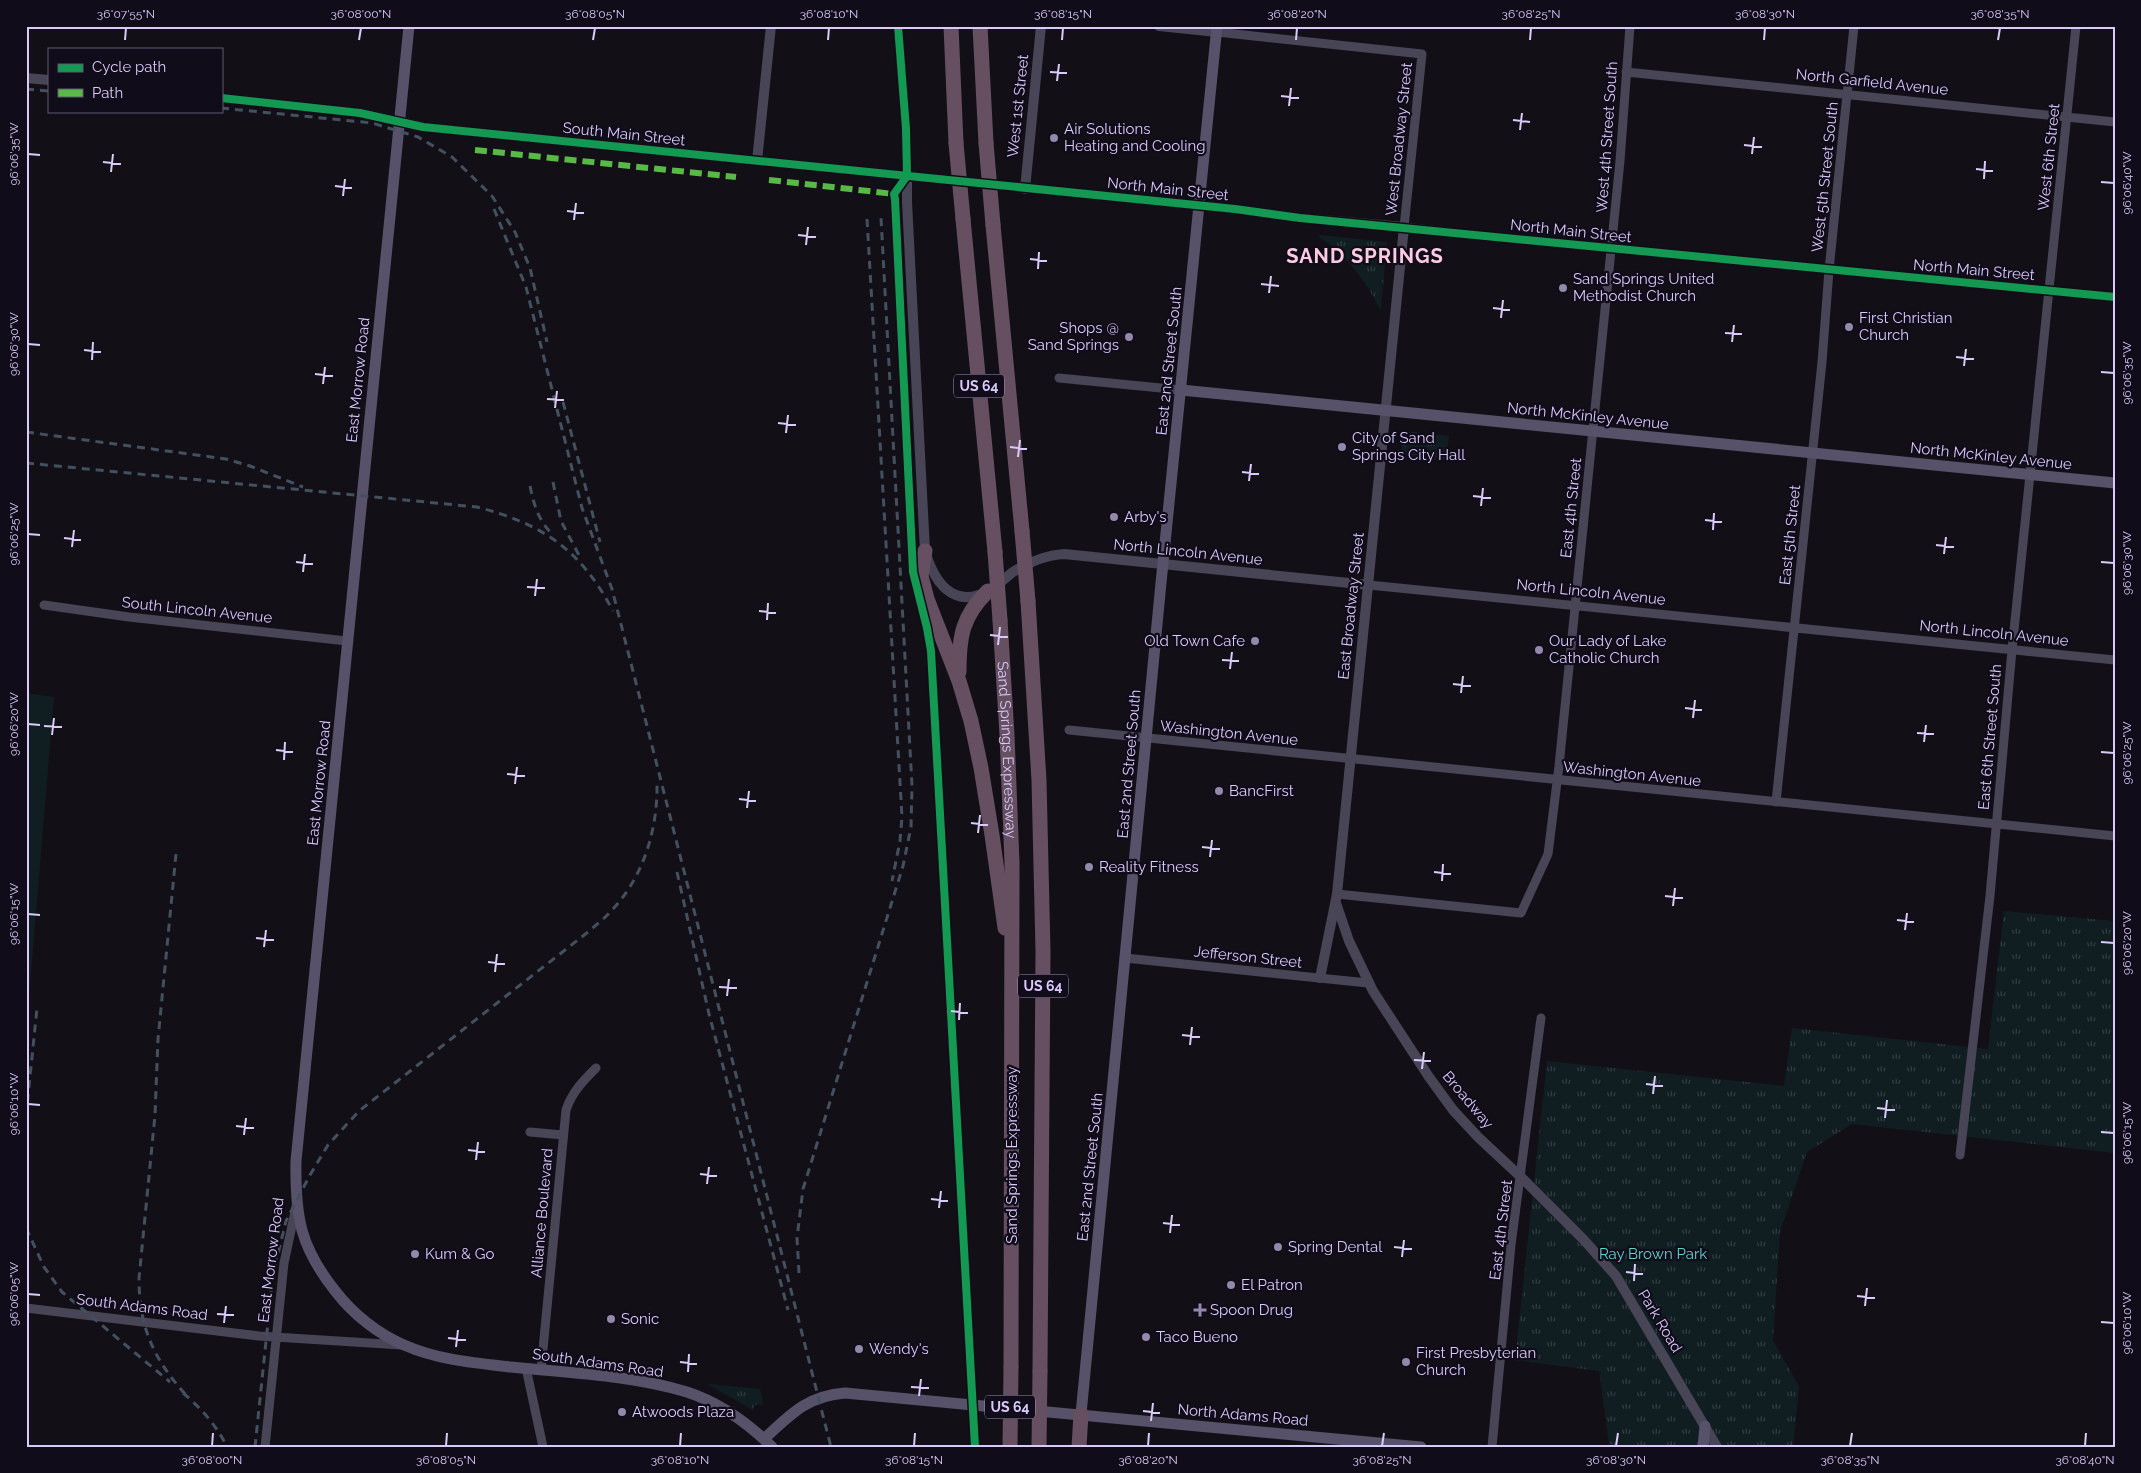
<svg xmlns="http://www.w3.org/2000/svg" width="2141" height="1473" font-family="Raleway,sans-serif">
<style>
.grass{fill:#101e22}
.park{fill:url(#park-tufts)}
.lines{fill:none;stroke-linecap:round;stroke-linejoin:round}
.minor{stroke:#484557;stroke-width:9}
.tertiary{stroke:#484557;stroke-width:10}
.secondary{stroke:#57516a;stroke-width:11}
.motorway{stroke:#654f60;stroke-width:15}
.rail{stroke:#435060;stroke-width:3;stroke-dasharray:8 6;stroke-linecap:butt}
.motorway-bridge{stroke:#654f60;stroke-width:15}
.quiet{stroke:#58b947;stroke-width:6;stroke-dasharray:12 6;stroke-linecap:butt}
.cycleway-casing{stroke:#110c1a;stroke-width:11}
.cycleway{stroke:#139951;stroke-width:8}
.ticks{fill:none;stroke:#d9cafa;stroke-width:2}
.poi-dot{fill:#9389aa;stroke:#110c1a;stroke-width:2}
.labels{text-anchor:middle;stroke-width:4.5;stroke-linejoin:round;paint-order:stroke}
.shield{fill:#110c1a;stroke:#9d91b7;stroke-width:1}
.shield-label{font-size:14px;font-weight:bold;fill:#d9cafa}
.street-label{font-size:15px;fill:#d9cafa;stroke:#110c1a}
.poi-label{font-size:15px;fill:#d9cafa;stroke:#110c1a;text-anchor:start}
.park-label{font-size:15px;fill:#5ed3cc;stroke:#110c1a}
.district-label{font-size:20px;font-weight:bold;letter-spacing:1px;fill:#fbcce1;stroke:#110c1a}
.neatline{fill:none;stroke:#d9cafa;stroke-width:2}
.ticks-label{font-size:12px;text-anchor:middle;fill:#d9cafa}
</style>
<defs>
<pattern id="park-tufts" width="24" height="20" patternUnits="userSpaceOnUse" patternTransform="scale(1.25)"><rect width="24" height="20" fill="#101e22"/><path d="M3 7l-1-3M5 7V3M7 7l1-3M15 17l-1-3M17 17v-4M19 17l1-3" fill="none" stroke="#323d43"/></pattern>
</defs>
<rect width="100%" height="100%" fill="#121016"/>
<path class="grass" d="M 26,693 L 54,697 L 26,1033 Z"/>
<path class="park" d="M 1319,235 L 1387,242 L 1381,309 C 1376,304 1373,296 1369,289 C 1356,269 1339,250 1319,237 Z
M 1403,431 L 1449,436 L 1446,459 L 1401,454 Z
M 2004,911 L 2115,921 L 2115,1153 L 1852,1124 L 1807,1152 L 1780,1232 L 1773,1341 L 1799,1386 L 1793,1447 L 1624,1447 L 1609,1444 L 1599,1371 L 1515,1360 L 1547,1061 L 1784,1086 L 1792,1028 L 1988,1049 Z
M 707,1384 L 760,1389 L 763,1404 L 754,1405 L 753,1410 Z"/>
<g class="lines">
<path class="minor" d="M 1217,32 L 1422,54 L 1404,227 L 1480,236 L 2115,297
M 1626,72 L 2115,122
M 1059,378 L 1181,390
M 1369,585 L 2115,660
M 44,605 L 129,617 L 347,641
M 1069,730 L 2115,836
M 1776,802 L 1822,362 L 1829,270 L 1854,26
M 1337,894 L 1521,913 L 1548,854 L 1559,766 L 1620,161 L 1630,26
M 1125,958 L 1368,983
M 530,1132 L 563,1135
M 1960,1155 L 1990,896 L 2012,650 L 2076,26
M 26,1308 L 259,1336 L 401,1345
M 526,1368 L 543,1447
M 541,1370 L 566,1110 C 572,1092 583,1081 596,1068
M 265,1447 L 284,1263 L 296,1207
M 1492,1447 L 1511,1245 L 1541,1018"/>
<path class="tertiary" d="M 1159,26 L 1217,32
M 26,78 L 49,80
M 221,98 L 360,113 L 423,127 L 1235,209 L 1300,218 L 1404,227 L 1337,894 L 1320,978
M 757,161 L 771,26
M 907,176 L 907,202 L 925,551 C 934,581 952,610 989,591 C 998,586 1005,578 1013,572 C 1029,562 1045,555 1064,554 L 1369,585
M 1025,189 L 1041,26
M 1336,903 L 1349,941 L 1373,991 L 1429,1077 L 1453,1110 L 1478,1137 L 1522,1178 L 1584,1240 L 1616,1276 L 1717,1447"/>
<path class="secondary" d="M 409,26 L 296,1161 C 295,1217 300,1247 336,1292 C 353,1314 378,1334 404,1345 C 438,1360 474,1363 511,1367 C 569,1373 630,1375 687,1392 C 720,1403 748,1423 772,1447
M 1181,390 L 2115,483
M 1081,1414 L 1161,583 L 1217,26
M 764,1439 C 791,1414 807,1396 845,1393 L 1421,1447
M 1703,1447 L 1705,1426"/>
<g class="motorway">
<path d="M 951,26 L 956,143"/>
<path d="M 980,26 L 986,143"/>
<path d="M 963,219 L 995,552"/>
<path d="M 993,225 L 1022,531"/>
<path d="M 925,551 L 921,576 L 927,599 L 959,681 L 971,721 L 981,768 L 992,835 L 1005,928"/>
<path d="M 1028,601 L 1039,780 L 1043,951 L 1040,1371"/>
<path id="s1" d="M 1000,620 L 1007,735 L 1012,863 L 1011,1367"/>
<path d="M 959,672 C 959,637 962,616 988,591"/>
<path d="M 1079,1447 L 1081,1414"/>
</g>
<path class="rail" d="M 26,89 L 49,91
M 221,108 L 372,123 L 418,137 L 452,157 L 492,196 L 515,232 L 530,268 L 547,342
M 494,209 L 526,287 L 582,508 L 612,589 L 831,1447
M 867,219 L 902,817 L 900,841 L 892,881
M 563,402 L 600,542
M 26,432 L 226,459 L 250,466 L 303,487
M 26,463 L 477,507 C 543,524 581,550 613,611
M 553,482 L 561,521 L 581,559
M 530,486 C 534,505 538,520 553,535
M 176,854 L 158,1039 L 155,1115 L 139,1278 C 139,1328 154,1360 187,1396
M 677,872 L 709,1014 L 788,1310
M 26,1116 L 37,1008
M 26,1228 L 44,1267 L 62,1292 L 170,1382
M 799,1273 L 797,1238 L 803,1189 L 903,866 L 911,827 L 912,786 L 881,218
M 183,1393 C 201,1408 217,1426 227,1447
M 255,1447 L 273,1274 L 286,1221 L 310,1175 L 328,1145 L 359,1111 L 588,932 C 596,925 604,919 611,911 C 644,877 658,828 657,782"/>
<path class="motorway-bridge" d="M 956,143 L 963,219
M 986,143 L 993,225
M 1022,531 L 1028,601
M 995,552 L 1000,620
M 1010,1447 L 1011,1367
M 1039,1447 L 1040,1371"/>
<path class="quiet" d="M 475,150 L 736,177
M 769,180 L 894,194"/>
<defs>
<path id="cycleway" d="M 898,26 L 906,129 L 907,176 L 894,194 L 895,199 L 913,572 L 927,628 L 931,651 L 975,1447
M 221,98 L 360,113 L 423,127 L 1235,209 L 1300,218 L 2115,297"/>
</defs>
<use href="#cycleway" class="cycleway-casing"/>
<use href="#cycleway" class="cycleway"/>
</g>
<path class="ticks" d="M 125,40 L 126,28M 359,40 L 361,28M 593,40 L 595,28M 828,40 L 829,28M 1062,40 L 1063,28M 1296,40 L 1297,28M 1530,40 L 1531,28M 1764,40 L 1765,28M 1998,40 L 2000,28M 1050,72 L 1067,73M 1057,81 L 1059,64M 1281,96 L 1299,98M 1289,106 L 1291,88M 1513,120 L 1530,122M 1520,130 L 1522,113M 1744,145 L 1762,147M 28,154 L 40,155M 1752,154 L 1754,137M 103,162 L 121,164M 1976,169 L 1993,171M 111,172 L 113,154M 1984,179 L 1985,161M 2101,182 L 2114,183M 335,186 L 352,188M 343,196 L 345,179M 567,211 L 584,213M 574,220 L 576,203M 798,235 L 816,237M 806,245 L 808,227M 1030,259 L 1047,261M 1038,269 L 1039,252M 1261,284 L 1279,286M 1269,293 L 1271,276M 1493,308 L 1510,310M 1501,318 L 1503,300M 1725,333 L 1742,334M 1732,342 L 1734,325M 28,344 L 40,345M 84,350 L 101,352M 1956,357 L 1974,359M 92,360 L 93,342M 1964,366 L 1966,349M 2101,372 L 2114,373M 315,374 L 333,376M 323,384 L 325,367M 547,399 L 564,400M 555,408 L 557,391M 778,423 L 796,425M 786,433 L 788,415M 1010,447 L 1027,449M 1018,457 L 1020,440M 1242,472 L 1259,474M 1249,481 L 1251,464M 1473,496 L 1491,498M 1481,506 L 1483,488M 1705,520 L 1722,522M 1713,530 L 1714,513M 28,534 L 40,535M 64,538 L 81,540M 1936,545 L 1954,547M 72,547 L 74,530M 1944,554 L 1946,537M 296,562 L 313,564M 2101,562 L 2114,563M 303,572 L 305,554M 527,587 L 545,588M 535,596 L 537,579M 759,611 L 776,613M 767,620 L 768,603M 990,635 L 1008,637M 998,645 L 1000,627M 1222,660 L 1239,661M 1230,669 L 1232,652M 1453,684 L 1471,686M 1461,693 L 1463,676M 1685,708 L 1702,710M 1693,718 L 1695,700M 28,724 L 40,725M 44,726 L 62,727M 1917,733 L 1934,734M 52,735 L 54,718M 1924,742 L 1926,725M 276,750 L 293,752M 2101,752 L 2114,753M 284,760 L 285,742M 507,774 L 525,776M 515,784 L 517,767M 739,799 L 756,801M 747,808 L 749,791M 971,823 L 988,825M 978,833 L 980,815M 1202,847 L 1220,849M 1210,857 L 1212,840M 1434,872 L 1451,874M 1442,881 L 1443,864M 1665,896 L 1683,898M 1673,906 L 1675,888M 28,914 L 40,915M 1897,920 L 1914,922M 1905,930 L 1907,913M 256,938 L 274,940M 2101,942 L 2114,943M 264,947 L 266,930M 488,962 L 505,964M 495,972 L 497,954M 719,987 L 737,988M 727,996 L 729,979M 951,1011 L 968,1013M 959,1020 L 960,1003M 1182,1035 L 1200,1037M 1190,1045 L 1192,1027M 1414,1060 L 1431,1061M 1422,1069 L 1424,1052M 1646,1084 L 1663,1086M 1653,1094 L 1655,1076M 28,1104 L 40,1105M 1877,1108 L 1895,1110M 1885,1118 L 1887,1100M 236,1126 L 254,1128M 2101,1132 L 2114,1133M 244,1135 L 246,1118M 468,1150 L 485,1152M 476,1160 L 478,1142M 700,1174 L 717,1176M 707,1184 L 709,1167M 931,1199 L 948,1201M 939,1208 L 941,1191M 1163,1223 L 1180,1225M 1170,1233 L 1172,1215M 1394,1247 L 1412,1249M 1402,1257 L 1404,1240M 1626,1272 L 1643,1274M 1634,1281 L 1635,1264M 28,1294 L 40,1295M 1857,1296 L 1875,1298M 1865,1306 L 1867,1288M 217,1314 L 234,1315M 2101,1322 L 2114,1323M 224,1323 L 226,1306M 448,1338 L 466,1340M 456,1347 L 458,1330M 680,1362 L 697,1364M 688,1372 L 689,1354M 911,1387 L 929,1388M 919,1396 L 921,1379M 1143,1411 L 1160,1413M 1151,1421 L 1153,1403M 212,1446 L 213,1433M 446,1446 L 447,1433M 680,1446 L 681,1433M 914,1446 L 915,1433M 1148,1446 L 1149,1433M 1382,1446 L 1384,1433M 1616,1446 L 1618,1433M 1850,1446 L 1852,1433M 2085,1446 L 2086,1433"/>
<g class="poi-dot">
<circle cx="1054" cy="138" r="5"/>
<circle cx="1563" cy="288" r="5"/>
<circle cx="1849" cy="327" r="5"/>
<circle cx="1129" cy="337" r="5"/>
<circle cx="1342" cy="447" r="5"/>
<circle cx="1114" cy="517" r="5"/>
<circle cx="1255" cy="641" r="5"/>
<circle cx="1539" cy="650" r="5"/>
<circle cx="1219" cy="791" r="5"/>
<circle cx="1089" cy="867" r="5"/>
<circle cx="1278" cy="1247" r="5"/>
<circle cx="415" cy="1254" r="5"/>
<circle cx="1231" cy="1285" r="5"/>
<path d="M1197.5 1302.5h5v5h5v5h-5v5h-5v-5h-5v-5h5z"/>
<circle cx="611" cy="1319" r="5"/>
<circle cx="1146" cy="1337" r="5"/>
<circle cx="859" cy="1349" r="5"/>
<circle cx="1406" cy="1362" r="5"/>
<circle cx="622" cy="1412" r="5"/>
</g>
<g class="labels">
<g class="shield">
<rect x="954" y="374.5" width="50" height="23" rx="4"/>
<rect x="1018" y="974.5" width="50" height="23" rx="4"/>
<rect x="985" y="1395.5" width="50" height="23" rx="4"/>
</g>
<g class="shield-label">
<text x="979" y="391">US 64</text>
<text x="1043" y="991">US 64</text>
<text x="1010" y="1412">US 64</text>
</g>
<g class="street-label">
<text transform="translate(1872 82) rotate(6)" y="5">North Garfield Avenue</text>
<text transform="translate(1018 106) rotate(-84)" y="5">West 1st Street</text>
<text transform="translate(624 134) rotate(6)" y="5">South Main Street</text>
<text transform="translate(1607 137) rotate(-86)" y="5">West 4th Street South</text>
<text transform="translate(1399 139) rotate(-84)" y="5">West Broadway Street</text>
<text transform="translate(2049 157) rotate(-84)" y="5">West 6th Street</text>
<text transform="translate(1825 177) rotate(-84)" y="5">West 5th Street South</text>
<text transform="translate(1168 189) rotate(6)" y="5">North Main Street</text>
<text transform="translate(1571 231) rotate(6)" y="5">North Main Street</text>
<text transform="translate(1974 270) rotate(5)" y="5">North Main Street</text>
<text transform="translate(1169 361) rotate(-84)" y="5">East 2nd Street South</text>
<text transform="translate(358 380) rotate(-84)" y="5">East Morrow Road</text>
<text transform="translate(1588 416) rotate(6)" y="5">North McKinley Avenue</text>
<text transform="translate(1991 456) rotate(6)" y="5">North McKinley Avenue</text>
<text transform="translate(1571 508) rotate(-84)" y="5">East 4th Street</text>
<text transform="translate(1790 535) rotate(-84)" y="5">East 5th Street</text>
<text transform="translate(1188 552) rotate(6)" y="5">North Lincoln Avenue</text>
<text transform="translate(1591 592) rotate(6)" y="5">North Lincoln Avenue</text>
<text transform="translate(1351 606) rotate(-84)" y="5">East Broadway Street</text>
<text transform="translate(197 610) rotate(6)" y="5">South Lincoln Avenue</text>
<text transform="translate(1994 633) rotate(6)" y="5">North Lincoln Avenue</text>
<text transform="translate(1229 733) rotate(6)" y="5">Washington Avenue</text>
<text transform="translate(1990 737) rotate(-85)" y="5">East 6th Street South</text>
<text dy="5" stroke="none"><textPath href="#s1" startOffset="130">Sand Springs Expressway</textPath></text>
<text transform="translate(1129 764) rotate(-85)" y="5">East 2nd Street South</text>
<text transform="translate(1632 774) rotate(6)" y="5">Washington Avenue</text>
<text transform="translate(319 783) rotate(-84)" y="5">East Morrow Road</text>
<text transform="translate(1248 957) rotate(6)" y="5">Jefferson Street</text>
<text transform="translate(1468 1100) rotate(50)" y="5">Broadway</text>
<text transform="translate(1012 1155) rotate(-90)" y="5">Sand Springs Expressway</text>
<text transform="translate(1090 1167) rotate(-84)" y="5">East 2nd Street South</text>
<text transform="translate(542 1213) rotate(-85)" y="5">Alliance Boulevard</text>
<text transform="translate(1501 1230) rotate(-83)" y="5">East 4th Street</text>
<text transform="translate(271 1260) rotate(-83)" y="5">East Morrow Road</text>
<text transform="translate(142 1307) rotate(7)" y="5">South Adams Road</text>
<text transform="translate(1660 1321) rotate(59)" y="5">Park Road</text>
<text transform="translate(598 1363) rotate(8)" y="5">South Adams Road</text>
<text transform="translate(1243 1415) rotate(5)" y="5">North Adams Road</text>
</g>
<g class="poi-label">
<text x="1064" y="134">Air Solutions<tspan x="1064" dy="17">Heating and Cooling</tspan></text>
<text x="1573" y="284">Sand Springs United<tspan x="1573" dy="17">Methodist Church</tspan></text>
<text x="1859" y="323">First Christian<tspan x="1859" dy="17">Church</tspan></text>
<text x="1119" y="333" text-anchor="end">Shops @<tspan x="1119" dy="17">Sand Springs</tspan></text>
<text x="1352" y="443">City of Sand<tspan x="1352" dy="17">Springs City Hall</tspan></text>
<text x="1124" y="522">Arby's</text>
<text x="1245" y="646" text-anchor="end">Old Town Cafe</text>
<text x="1549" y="646">Our Lady of Lake<tspan x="1549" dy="17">Catholic Church</tspan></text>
<text x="1229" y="796">BancFirst</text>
<text x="1099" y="872">Reality Fitness</text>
<text x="1288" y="1252">Spring Dental</text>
<text x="425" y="1259">Kum &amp; Go</text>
<text x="1241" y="1290">El Patron</text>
<text x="1210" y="1315">Spoon Drug</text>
<text x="621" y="1324">Sonic</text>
<text x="1156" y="1342">Taco Bueno</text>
<text x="869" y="1354">Wendy's</text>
<text x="1416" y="1358">First Presbyterian<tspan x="1416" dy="17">Church</tspan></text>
<text x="632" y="1417">Atwoods Plaza</text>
</g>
<g class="park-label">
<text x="1653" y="1259">Ray Brown Park</text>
</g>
<g class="district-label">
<text x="1365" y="263">SAND SPRINGS</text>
</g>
</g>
<rect width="2141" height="1473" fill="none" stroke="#110c1a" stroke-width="55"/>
<rect x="48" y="48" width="175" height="65" fill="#110c1a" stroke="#615874"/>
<rect x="58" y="64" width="25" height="8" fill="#139951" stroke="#615874"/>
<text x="92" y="72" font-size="15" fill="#d9cafa">Cycle path</text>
<rect x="58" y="89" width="25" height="8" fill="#58b947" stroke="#615874"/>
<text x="92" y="98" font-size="15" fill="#d9cafa">Path</text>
<rect x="28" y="28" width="2086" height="1418" class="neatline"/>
<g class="ticks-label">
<text x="126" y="18">36°07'55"N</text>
<text x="361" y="18">36°08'00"N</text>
<text x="595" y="18">36°08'05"N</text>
<text x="829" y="18">36°08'10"N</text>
<text x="1063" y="18">36°08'15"N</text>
<text x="1297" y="18">36°08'20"N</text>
<text x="1531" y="18">36°08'25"N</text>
<text x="1765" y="18">36°08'30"N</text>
<text x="2000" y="18">36°08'35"N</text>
<text transform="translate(14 154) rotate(-90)" y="4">96°06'35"W</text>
<text transform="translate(2127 183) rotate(-90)" y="4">96°06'40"W</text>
<text transform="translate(14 344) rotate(-90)" y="4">96°06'30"W</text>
<text transform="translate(2127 373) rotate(-90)" y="4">96°06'35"W</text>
<text transform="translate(14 534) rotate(-90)" y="4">96°06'25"W</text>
<text transform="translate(2127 563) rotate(-90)" y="4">96°06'30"W</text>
<text transform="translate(14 724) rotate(-90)" y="4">96°06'20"W</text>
<text transform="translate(2127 753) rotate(-90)" y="4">96°06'25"W</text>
<text transform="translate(14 914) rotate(-90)" y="4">96°06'15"W</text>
<text transform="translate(2127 943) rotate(-90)" y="4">96°06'20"W</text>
<text transform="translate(14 1104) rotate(-90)" y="4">96°06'10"W</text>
<text transform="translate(2127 1133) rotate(-90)" y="4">96°06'15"W</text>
<text transform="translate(14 1294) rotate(-90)" y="4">96°06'05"W</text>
<text transform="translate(2127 1323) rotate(-90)" y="4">96°06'10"W</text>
<text x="212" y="1464">36°08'00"N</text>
<text x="446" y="1464">36°08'05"N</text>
<text x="680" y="1464">36°08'10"N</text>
<text x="914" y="1464">36°08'15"N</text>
<text x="1148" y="1464">36°08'20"N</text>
<text x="1382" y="1464">36°08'25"N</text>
<text x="1616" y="1464">36°08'30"N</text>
<text x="1850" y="1464">36°08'35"N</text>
<text x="2085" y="1464">36°08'40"N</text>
</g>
</svg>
